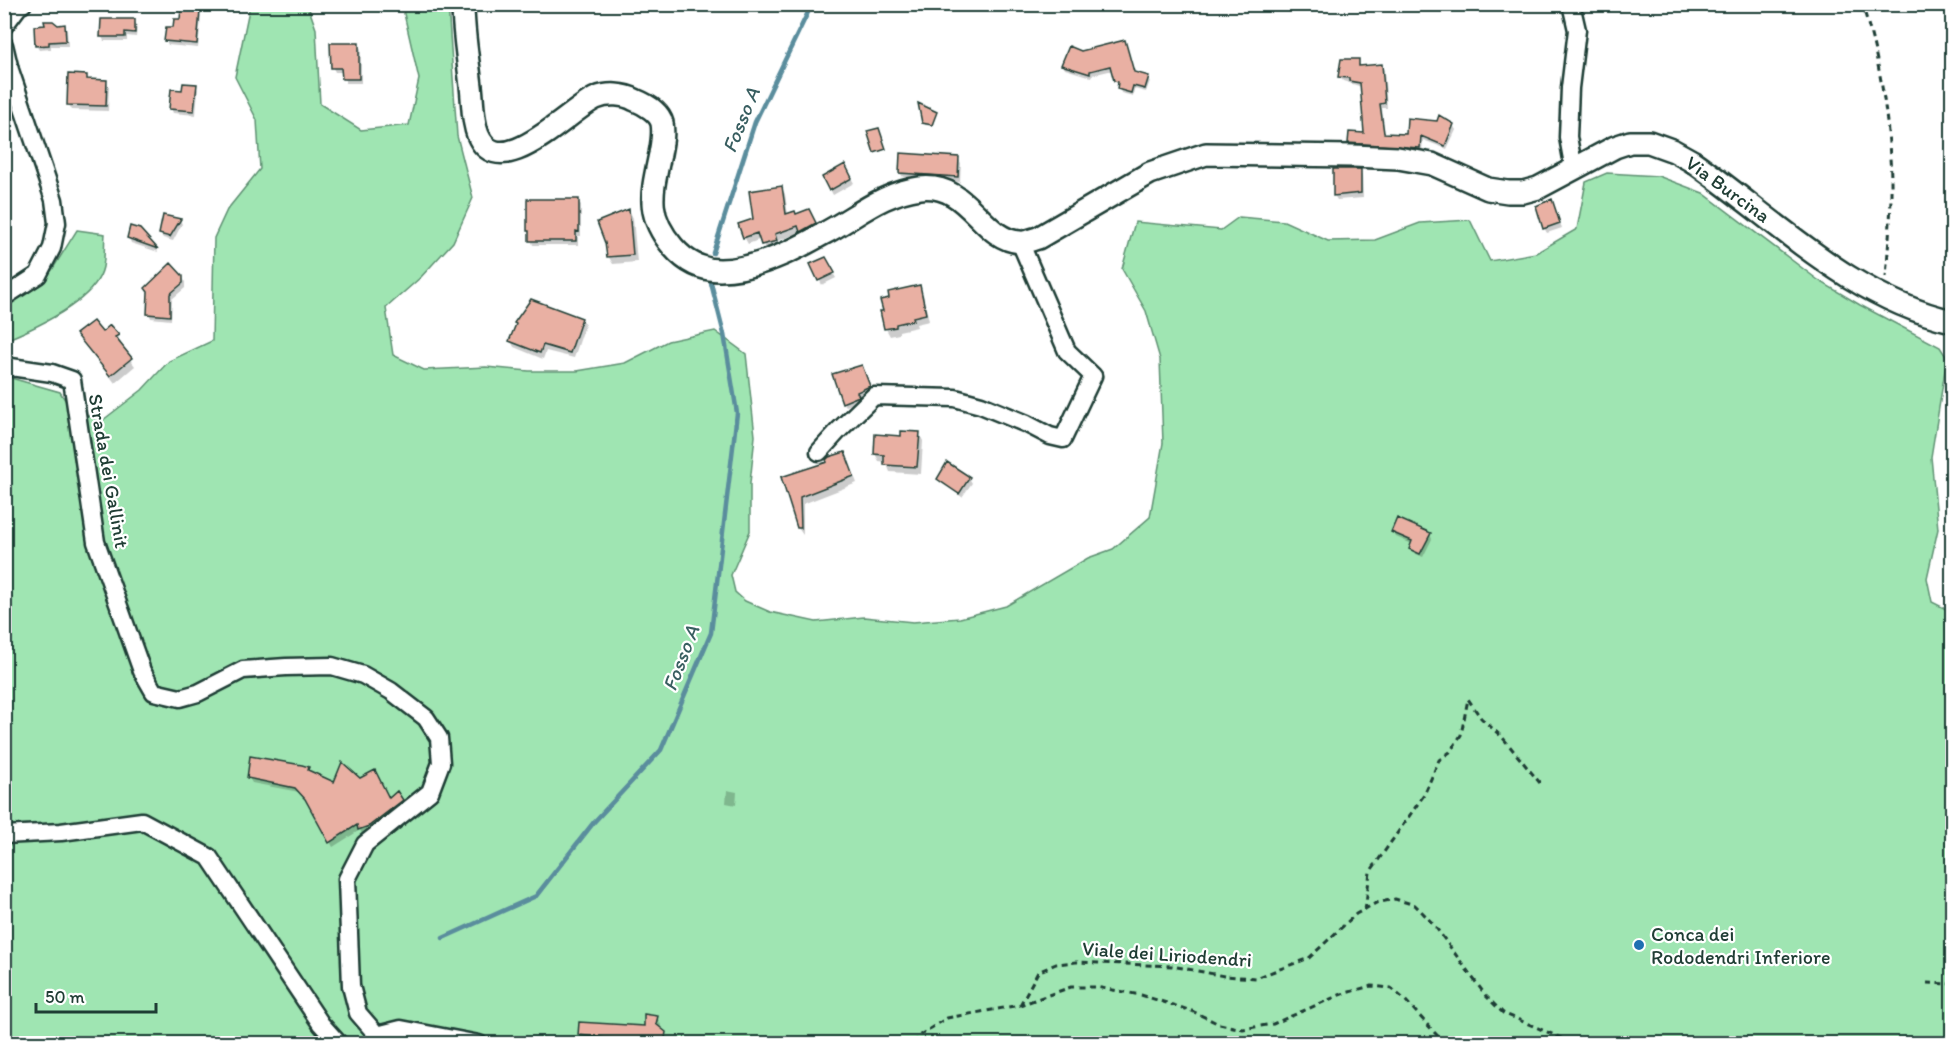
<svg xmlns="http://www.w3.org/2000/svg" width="1957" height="1048" font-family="Itim,sans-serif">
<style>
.green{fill:#9fe5b2;stroke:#5f9173;stroke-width:1.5}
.shadow{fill:#0003}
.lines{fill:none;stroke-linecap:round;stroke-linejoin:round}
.stream{stroke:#5a8d9d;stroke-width:4.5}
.building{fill:#e9b0a3;stroke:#1f3d34;stroke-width:1.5}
.minor-casing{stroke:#1f3d34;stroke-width:21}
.tertiary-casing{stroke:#1f3d34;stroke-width:26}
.path{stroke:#1f3d34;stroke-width:3;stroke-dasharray:6 4.5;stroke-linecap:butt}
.minor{stroke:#fff;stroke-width:16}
.tertiary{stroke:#fff;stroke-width:21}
.poi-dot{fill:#1f6fb2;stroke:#fff;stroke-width:2}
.labels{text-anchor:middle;stroke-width:4.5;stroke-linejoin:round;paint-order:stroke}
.street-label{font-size:20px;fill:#1f3d34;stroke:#fff}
.poi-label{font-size:20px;fill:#1f3d34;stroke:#fff;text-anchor:start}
.water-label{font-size:21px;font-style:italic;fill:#385e60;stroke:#fff}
</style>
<rect width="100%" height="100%" fill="#fff"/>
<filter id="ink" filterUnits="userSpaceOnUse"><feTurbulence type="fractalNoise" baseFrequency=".0167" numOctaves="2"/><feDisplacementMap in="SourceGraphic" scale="12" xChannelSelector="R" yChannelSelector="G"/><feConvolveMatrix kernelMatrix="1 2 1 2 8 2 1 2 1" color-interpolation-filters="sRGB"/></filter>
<g filter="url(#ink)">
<path class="green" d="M 250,5 L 290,5 L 309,9 L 316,29 L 320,104 L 361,130 L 409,125 L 419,79 L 402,5 L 448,5 L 457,136 L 473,198 L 453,242 L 421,277 L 386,308 L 393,355 L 424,370 L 486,367 L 529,371 L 577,371 L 625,363 L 668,341 L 715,331 L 746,354 L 755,436 L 750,483 L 750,531 L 731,575 L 735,592 L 745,601 L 770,612 L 816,622 L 864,617 L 913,622 L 960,618 L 1006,606 L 1088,558 L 1113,549 L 1150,517 L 1163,443 L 1160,359 L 1146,311 L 1122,269 L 1135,222 L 1221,230 L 1239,217 L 1284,221 L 1328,241 L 1375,240 L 1420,223 L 1470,220 L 1490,261 L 1536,253 L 1577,229 L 1586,182 L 1607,173 L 1658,176 L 1703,193 L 1818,280 L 1860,305 L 1940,347 L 1947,358 L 1931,457 L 1938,529 L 1927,578 L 1932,602 L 1952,612 L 1952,1043 L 5,1043 L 4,376 L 60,392 L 73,412 L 103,420 L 142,390 L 169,361 L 212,341 L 214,238 L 227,210 L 260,169 L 257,120 L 235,77 Z
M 77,230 L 105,234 C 104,245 105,256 103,267 C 96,301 37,327 8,339 L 5,343 L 5,305 L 33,287 L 52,270 Z"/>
<path class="shadow" d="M 199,12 L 201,17 L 198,48 L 168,45 L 166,40 L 174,29 L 181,21 Z
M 134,21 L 137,25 L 136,37 L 127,36 L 127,41 L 104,41 L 102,37 Z
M 58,26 L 65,26 L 67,30 L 68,46 L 51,46 L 51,49 L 39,50 L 36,45 Z
M 358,45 L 361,49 L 361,83 L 346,83 L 343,72 L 335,72 L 333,68 Z
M 1126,46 L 1135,73 L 1148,77 L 1150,81 L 1146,92 L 1134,89 L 1133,96 L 1121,93 L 1113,70 L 1092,75 L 1091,77 L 1065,69 L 1063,65 L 1081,53 Z
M 1358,61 L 1361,67 L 1381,66 L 1384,70 L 1387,108 L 1382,108 L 1385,135 L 1407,135 L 1453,125 L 1456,130 L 1447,149 L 1423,140 L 1422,152 L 1353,147 L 1350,143 L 1366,134 L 1362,87 L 1343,81 L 1340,77 Z
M 70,76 L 86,76 L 89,81 L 106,82 L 109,86 L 108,111 L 72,110 L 69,105 Z
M 196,86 L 198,90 L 196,115 L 173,113 L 171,108 L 184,92 Z
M 936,113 L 933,126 L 925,125 L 924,122 Z
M 958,158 L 961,163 L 960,182 L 903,177 L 900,173 Z
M 844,166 L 854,183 L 833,195 L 824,178 Z
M 1360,171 L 1362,175 L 1363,198 L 1337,200 L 1334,195 Z
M 781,187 L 785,194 L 788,215 L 796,215 L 808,211 L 818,230 L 805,237 L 802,232 L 777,241 L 780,248 L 766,251 L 761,239 L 748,244 L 744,237 Z
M 578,201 L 581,205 L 581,236 L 578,236 L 578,245 L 533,245 L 528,231 Z
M 1554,206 L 1562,228 L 1547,233 L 1544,228 Z
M 629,210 L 633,218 L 637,262 L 613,264 L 608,256 Z
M 180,220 L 182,224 L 173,241 L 163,238 L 160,234 Z
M 139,230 L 157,249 L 158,252 L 131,243 L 129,238 Z
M 825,259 L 836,278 L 822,285 L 812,265 Z
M 182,276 L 185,282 L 185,288 L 172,299 L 171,320 L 151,318 L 149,314 Z
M 919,287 L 923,294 L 929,321 L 916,324 L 917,327 L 899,331 L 899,334 L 890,336 L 886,329 Z
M 581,319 L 585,325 L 574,358 L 546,351 L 543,359 L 514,347 L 511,341 Z
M 110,327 L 121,343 L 119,345 L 135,366 L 115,383 L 78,335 L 102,334 Z
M 862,367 L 871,391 L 859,397 L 860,401 L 846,406 L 843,402 Z
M 919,433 L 923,441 L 921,474 L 890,472 L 886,462 L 879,461 L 875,454 L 902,438 Z
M 845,453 L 857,483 L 803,504 L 803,535 L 798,528 L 783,478 L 829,463 Z
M 948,464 L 969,478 L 972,483 L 962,497 L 941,483 L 939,479 Z
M 1393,532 L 1430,534 L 1432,539 L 1423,557 L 1414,553 L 1411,548 L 1412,544 L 1396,537 Z
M 308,769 L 310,773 L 335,784 L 389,800 L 397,793 L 405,806 L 372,831 L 362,834 L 360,830 L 333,847 L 309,804 L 299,792 L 252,783 L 249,778 Z
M 727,790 L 737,792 L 736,805 L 726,803 Z
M 657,1017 L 661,1025 L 660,1030 L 665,1033 L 669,1044 L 584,1043 L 579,1035 L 581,1024 L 646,1028 Z"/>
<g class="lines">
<path class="stream" d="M 713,253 L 755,122 L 812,4
M 443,938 L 536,896 L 594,822 L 661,750 L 711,633 L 737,413 L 724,334 L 711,283"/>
</g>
<path class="building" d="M 181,9 L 200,11 L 197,44 L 164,41 L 166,27 L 173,27 L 174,19 L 180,19 Z
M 101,19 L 135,19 L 135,33 L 125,32 L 125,37 L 100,37 Z
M 44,21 L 53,21 L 58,25 L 65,24 L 66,41 L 49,42 L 49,45 L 35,46 L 34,26 L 45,25 Z
M 1125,40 L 1134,72 L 1149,76 L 1145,89 L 1133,86 L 1131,93 L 1117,89 L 1118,82 L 1114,81 L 1110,66 L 1090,71 L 1090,74 L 1061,65 L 1069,46 L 1081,51 Z
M 330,43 L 359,43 L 359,79 L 342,79 L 341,68 L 331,68 Z
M 1341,59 L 1359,59 L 1359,66 L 1382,64 L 1385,103 L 1380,104 L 1384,133 L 1406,134 L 1407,118 L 1437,121 L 1439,115 L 1454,124 L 1445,146 L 1421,136 L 1420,148 L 1348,143 L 1349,132 L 1364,133 L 1360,83 L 1349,81 L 1349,78 L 1338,77 Z
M 68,74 L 87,75 L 87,79 L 107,80 L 106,106 L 67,105 Z
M 183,83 L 197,84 L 194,111 L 169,109 L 171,89 L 182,90 Z
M 918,103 L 937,112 L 932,125 L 922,123 Z
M 879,128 L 886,149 L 874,153 L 867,131 Z
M 900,153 L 959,157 L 958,177 L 899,173 Z
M 845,164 L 852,178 L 829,191 L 822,177 Z
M 1333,169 L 1361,169 L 1361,193 L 1333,196 Z
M 782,186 L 786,214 L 795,211 L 796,214 L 809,209 L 816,223 L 800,232 L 798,226 L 775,234 L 777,241 L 761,245 L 757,233 L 743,238 L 738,224 L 753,219 L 749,191 Z
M 527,199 L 579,199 L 579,232 L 576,231 L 576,241 L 529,241 L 529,231 L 527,231 Z
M 1552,199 L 1560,223 L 1543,229 L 1536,206 Z
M 629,209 L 633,255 L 607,257 L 605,243 L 597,222 Z
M 163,215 L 181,219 L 170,237 L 159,234 Z
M 130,226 L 140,229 L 158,249 L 127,238 Z
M 826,257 L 835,273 L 818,281 L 810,264 Z
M 171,263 L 183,276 L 183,283 L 170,294 L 170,316 L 147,314 L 148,292 L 145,288 Z
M 920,285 L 926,314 L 913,317 L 914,320 L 896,324 L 896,327 L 884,329 L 880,311 L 883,311 L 880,300 L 889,298 L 888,292 Z
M 531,299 L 582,318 L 570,353 L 543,345 L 540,353 L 509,341 L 516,324 L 514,323 Z
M 93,321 L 102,332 L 110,325 L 119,335 L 115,337 L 132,358 L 110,376 L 76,334 Z
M 862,365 L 870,386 L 857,392 L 859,396 L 842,403 L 832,374 Z
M 901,431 L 920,432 L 917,467 L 884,465 L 884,455 L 874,454 L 875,434 L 901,436 Z
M 845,452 L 854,476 L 800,497 L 801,528 L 797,528 L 781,477 L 827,462 L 826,460 L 829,457 Z
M 947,462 L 970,477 L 959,494 L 937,479 Z
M 1397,518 L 1431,533 L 1420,554 L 1409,549 L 1412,541 L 1391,532 Z
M 250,756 L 302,765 L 309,767 L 308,770 L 334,782 L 342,762 L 360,778 L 375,770 L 389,798 L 397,791 L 403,800 L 369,826 L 358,830 L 357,825 L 329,843 L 305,799 L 295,788 L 247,778 Z
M 644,1014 L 658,1016 L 656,1024 L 666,1032 L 664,1044 L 644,1044 L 644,1042 L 578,1035 L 579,1022 L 644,1026 Z"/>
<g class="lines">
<defs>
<path id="minor" d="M 1571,4 L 1577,30 L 1570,88 L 1568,137 L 1572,159 L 1578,168
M 4,26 L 19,6 L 23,4
M 4,45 L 10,70 L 54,200 L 57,223 L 52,248 L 38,275 L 4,297
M 4,366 L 52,373 L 72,380 L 96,542 L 142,671 L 154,692 L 180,698 L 198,693 L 243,670 L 286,667 L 332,666 L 363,675 L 391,691 L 426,718 L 439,738 L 441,763 L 430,792 L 365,844 L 347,879 L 351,986 L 358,1013 L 377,1035 L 401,1029 L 479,1044
M 819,452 L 839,430 L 874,396 L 955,398 L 981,405 L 1027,424 L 1050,436 L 1063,439 L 1093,376 L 1067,351 L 1020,242
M 4,835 L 61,832 L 142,821 L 209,857 L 321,1024 L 339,1044"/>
<path id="tertiary" d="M 463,4 C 463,32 468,59 471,86 C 473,102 472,120 478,135 C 500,187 571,108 596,98 C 608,93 624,94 635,100 C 645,104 659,112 662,123 C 664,134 662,143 660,154 C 652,193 645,214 673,247 C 685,261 701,270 720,270 C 753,270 795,250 823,234 C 856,217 882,193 920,188 C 969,182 981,240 1020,242 C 1025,243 1033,239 1038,238 L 1150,173 L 1206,154 L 1353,156 L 1398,158 L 1432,164 L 1488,189 L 1508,192 L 1523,192 L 1538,188 L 1615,147 L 1630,142 L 1649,142 L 1674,151 L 1692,161 C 1775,219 1850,298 1952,321"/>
</defs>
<use href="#minor" class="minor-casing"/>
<use href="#tertiary" class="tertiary-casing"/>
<path class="path" d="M 1862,4 C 1878,54 1887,106 1890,158 C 1893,197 1889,237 1886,277
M 1365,910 L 1370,872 L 1424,795 L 1439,760 L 1450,752 L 1461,735 L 1468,699 L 1481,718 L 1503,738 L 1540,783
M 1927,983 L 1952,984
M 1020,1005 L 1038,972 L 1056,964 L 1076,962 L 1172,966 L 1224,976 L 1256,978 L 1309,958 L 1356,914 L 1376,903 L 1395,899 L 1415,905 L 1423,913 L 1434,925 L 1486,996 L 1503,1013 L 1575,1044
M 914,1044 L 920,1035 L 947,1018 L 1020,1005 L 1071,987 L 1096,987 L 1141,995 L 1192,1011 L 1219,1024 L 1243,1029 L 1273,1024 L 1342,994 L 1371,986 L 1391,988 L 1405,1000 L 1445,1044
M 1644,1044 L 1650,1039 L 1678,1044"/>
<use href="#minor" class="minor"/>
<use href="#tertiary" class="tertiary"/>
</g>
</g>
<circle class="poi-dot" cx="1639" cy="945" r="6"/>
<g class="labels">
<g class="street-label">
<text transform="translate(1728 189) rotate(36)" y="7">Via Burcina</text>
<text transform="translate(109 471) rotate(80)" y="7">Strada dei Gallinit</text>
<text transform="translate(1167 954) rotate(4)" y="7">Viale dei Liriodendri</text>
</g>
<g class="poi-label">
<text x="1651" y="941">Conca dei<tspan x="1651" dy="23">Rododendri Inferiore</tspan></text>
</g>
<g class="water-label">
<text transform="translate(741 120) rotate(-68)" y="7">Fosso A</text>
<text transform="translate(681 658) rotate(-69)" y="7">Fosso A</text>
</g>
</g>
<rect width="1957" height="1048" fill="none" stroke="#fff" stroke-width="24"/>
<rect x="12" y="12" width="1933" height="1024" fill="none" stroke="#1f3d34" stroke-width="2" filter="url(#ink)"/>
<path d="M36 1003v9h120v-9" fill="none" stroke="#1f3d34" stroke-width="3"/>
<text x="45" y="1003" font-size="18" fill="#1f3d34" stroke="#ffffff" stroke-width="4.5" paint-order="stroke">50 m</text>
</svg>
